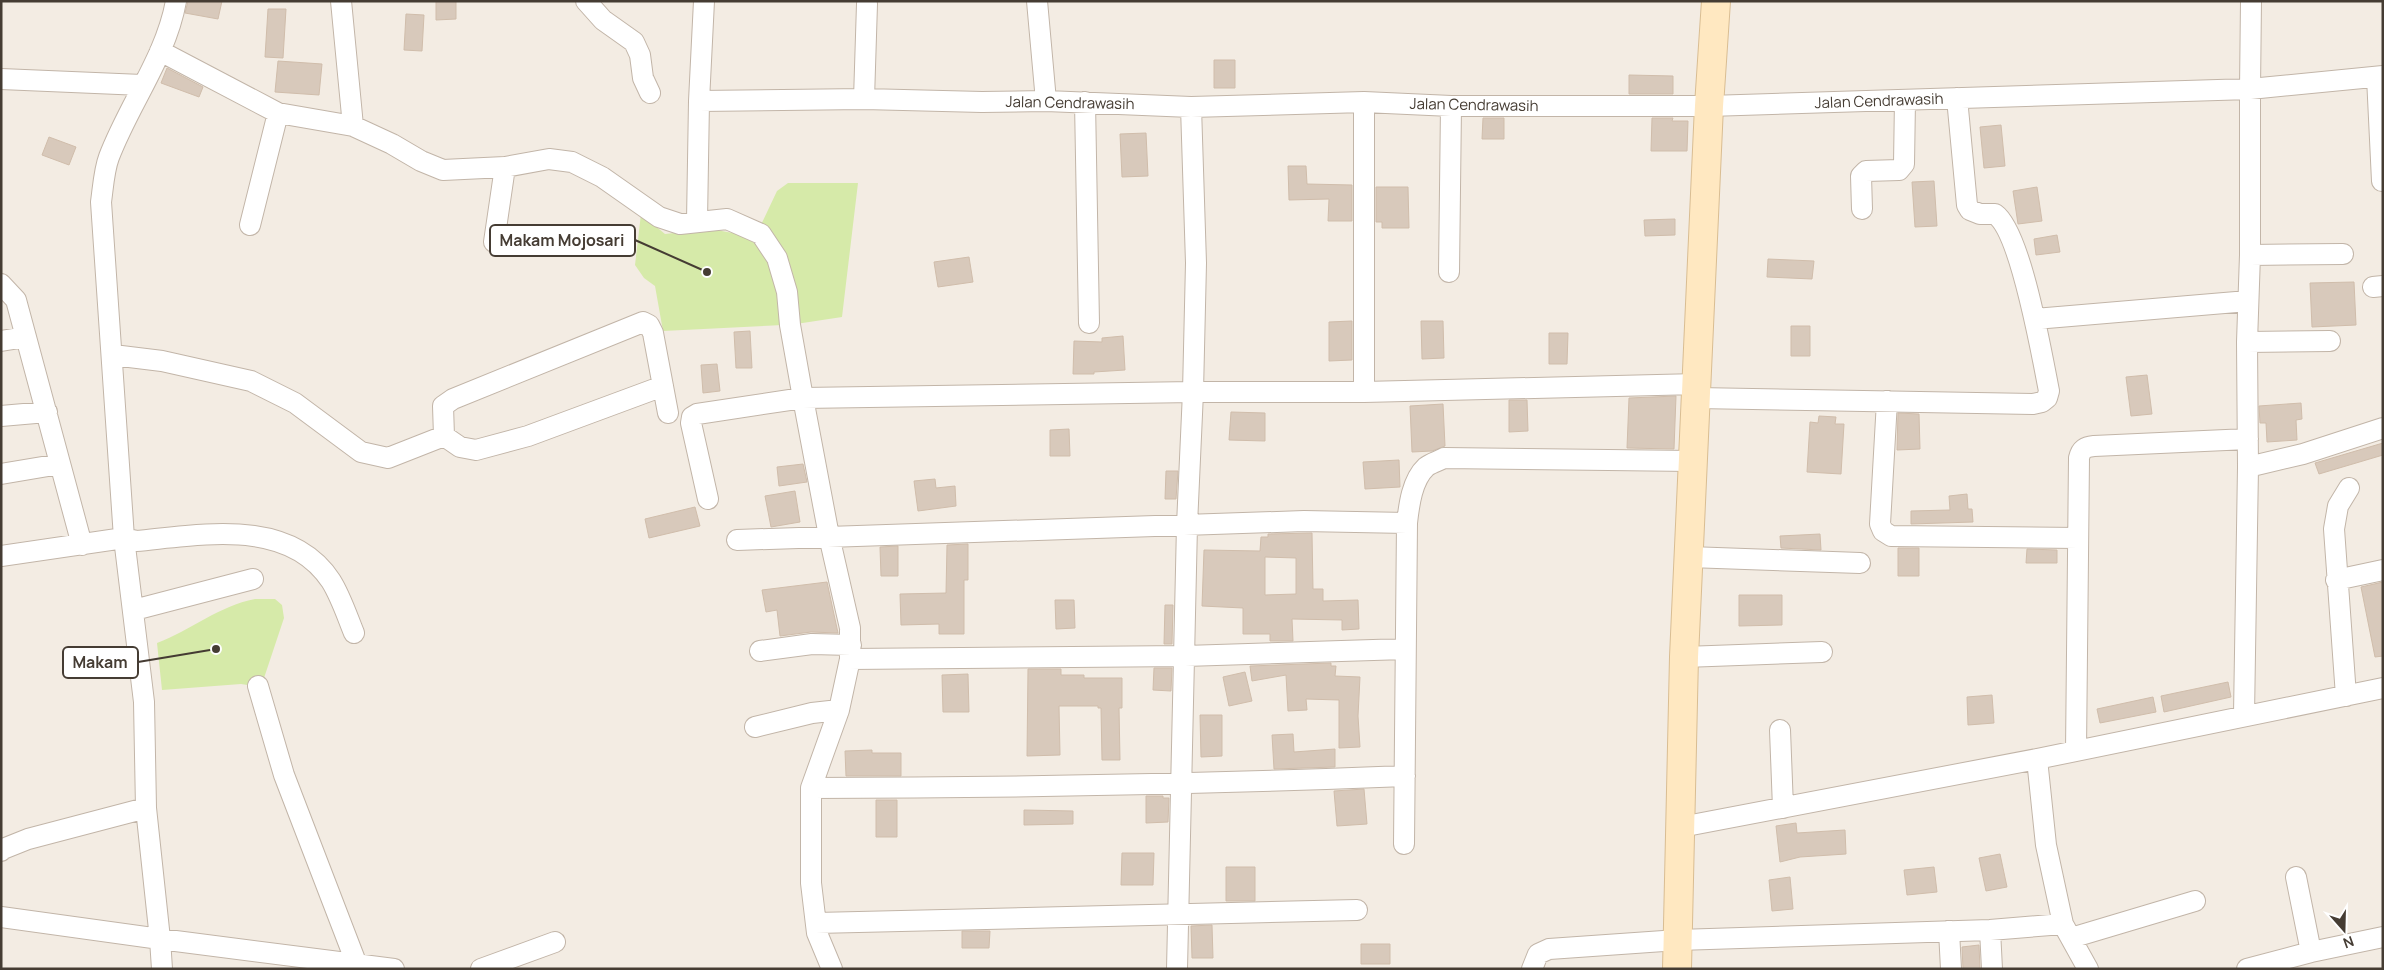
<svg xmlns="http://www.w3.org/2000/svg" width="2384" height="970" font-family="Manrope,sans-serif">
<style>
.green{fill:#d6eaa9}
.building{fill:#d8c9bb;stroke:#d0bdab;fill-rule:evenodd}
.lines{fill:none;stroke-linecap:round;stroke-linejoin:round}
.street-casing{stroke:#c2b5a8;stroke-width:22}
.secondary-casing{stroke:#d9bd92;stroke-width:30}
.street{stroke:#fff;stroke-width:20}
.secondary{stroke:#ffe8c1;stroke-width:28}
.labels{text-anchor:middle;stroke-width:4.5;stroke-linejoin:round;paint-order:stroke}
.street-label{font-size:15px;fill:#453c33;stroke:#fff}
.leader{fill:none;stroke:#453c33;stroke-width:2}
.callout-dot{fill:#453c33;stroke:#fff;stroke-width:2}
.callout{fill:#fff;stroke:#453c33;stroke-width:2}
.callout-label{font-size:16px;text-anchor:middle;font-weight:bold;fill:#453c33}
</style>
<rect width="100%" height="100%" fill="#f3ece3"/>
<path class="green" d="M 788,183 L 858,183 L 842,317 L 796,324 L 760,227 L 777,191 Z
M 641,214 L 665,234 L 711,229 L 738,234 L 762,247 L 772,262 L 783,325 L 663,331 L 655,286 L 644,278 L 635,265 Z
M 255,599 L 275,599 L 282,605 L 284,618 L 263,681 L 254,686 L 241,684 L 162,690 L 157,643 C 191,630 219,606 255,599 Z"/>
<path class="building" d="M 188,1 L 222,1 L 218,19 L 185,13 Z
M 436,1 L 456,1 L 456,19 L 436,20 Z
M 268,9 L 286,9 L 283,58 L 265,57 Z
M 406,14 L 424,15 L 422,51 L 404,50 Z
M 1214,60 L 1235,60 L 1235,88 L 1214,88 Z
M 278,61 L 322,64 L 319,95 L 275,92 Z
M 167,68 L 203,87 L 199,97 L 161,83 Z
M 1629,75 L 1673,76 L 1673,94 L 1629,94 Z
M 1483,118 L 1504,118 L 1504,139 L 1482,139 Z
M 1652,118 L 1673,118 L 1672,121 L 1688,121 L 1687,151 L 1651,151 Z
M 2001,125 L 2005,166 L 1984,168 L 1980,127 Z
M 1146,133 L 1148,176 L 1122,177 L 1120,134 Z
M 49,137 L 76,147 L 69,165 L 42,155 Z
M 1288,166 L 1306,166 L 1307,184 L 1352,185 L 1352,221 L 1328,221 L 1329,199 L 1289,200 Z
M 1934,181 L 1937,226 L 1915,227 L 1912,182 Z
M 1376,187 L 1408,187 L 1409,228 L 1382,228 L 1382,222 L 1376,222 Z
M 2037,187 L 2042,221 L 2018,224 L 2013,191 Z
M 1675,219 L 1675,235 L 1645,236 L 1644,220 Z
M 2057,235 L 2060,252 L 2036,255 L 2034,239 Z
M 969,257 L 973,282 L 938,287 L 934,262 Z
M 1768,259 L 1814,261 L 1812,279 L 1767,277 Z
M 2354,282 L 2356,325 L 2312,327 L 2310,283 Z
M 1352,321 L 1352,360 L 1329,361 L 1329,322 Z
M 1421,321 L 1443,321 L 1444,358 L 1422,359 Z
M 1791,326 L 1810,326 L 1810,356 L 1791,356 Z
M 750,331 L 752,368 L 736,368 L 734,332 Z
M 1549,333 L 1568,333 L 1567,364 L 1549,364 Z
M 1123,336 L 1125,370 L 1094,372 L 1094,374 L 1073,374 L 1074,341 L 1102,342 L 1102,338 Z
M 717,364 L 720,391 L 703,393 L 701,365 Z
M 2147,375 L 2152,414 L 2131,416 L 2126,377 Z
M 1676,396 L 1674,449 L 1627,448 L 1629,398 Z
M 1509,400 L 1527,400 L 1528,431 L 1509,432 Z
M 2301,403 L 2302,419 L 2296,420 L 2297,440 L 2267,442 L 2266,423 L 2260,423 L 2259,406 Z
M 1443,404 L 1445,446 L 1432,451 L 1412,452 L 1410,406 Z
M 1231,412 L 1265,413 L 1265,441 L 1229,440 Z
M 1898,413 L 1919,414 L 1920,449 L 1897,450 Z
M 1819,416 L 1836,417 L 1835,424 L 1844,424 L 1841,474 L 1807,472 L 1810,422 L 1818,423 Z
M 1069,429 L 1070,456 L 1050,456 L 1050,430 Z
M 2383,443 L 2383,455 L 2319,474 L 2315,463 Z
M 1399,460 L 1400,487 L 1365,489 L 1363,462 Z
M 803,464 L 807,482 L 779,486 L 777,467 Z
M 1166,471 L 1178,471 L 1176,499 L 1165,499 Z
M 935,479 L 936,488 L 955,486 L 956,506 L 918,511 L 914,481 Z
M 795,491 L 800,522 L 771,527 L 765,496 Z
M 1967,494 L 1968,509 L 1972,509 L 1973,522 L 1911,524 L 1911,511 L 1950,510 L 1949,496 Z
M 695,507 L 700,526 L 649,538 L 645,519 Z
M 1312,533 L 1313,589 L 1323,589 L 1323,601 L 1358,600 L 1359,629 L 1342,630 L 1342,620 L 1292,619 L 1293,641 L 1270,641 L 1270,634 L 1243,634 L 1243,608 L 1202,606 L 1204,550 L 1260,551 L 1261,537 L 1268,537 L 1268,534 ZM 1265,557 L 1296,558 L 1296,594 L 1265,595 Z
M 1820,534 L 1821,550 L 1781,548 L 1780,536 Z
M 968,544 L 968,580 L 964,580 L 964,634 L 939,634 L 939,624 L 901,625 L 900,594 L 946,593 L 947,545 Z
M 898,546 L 898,576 L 881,576 L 880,547 Z
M 1898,548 L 1919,548 L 1919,576 L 1898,576 Z
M 2027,549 L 2057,550 L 2057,563 L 2026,563 Z
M 827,582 L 838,633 L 811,632 L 780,636 L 777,610 L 766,612 L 762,590 Z
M 2383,582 L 2383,656 L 2375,657 L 2361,587 Z
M 1739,595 L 1782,595 L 1782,625 L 1739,626 Z
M 1055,600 L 1074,600 L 1075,628 L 1056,629 Z
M 1165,605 L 1173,605 L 1172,644 L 1164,644 Z
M 1331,663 L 1331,666 L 1336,666 L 1335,676 L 1360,677 L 1358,716 L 1360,747 L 1339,748 L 1339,700 L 1306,699 L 1307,710 L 1288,711 L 1286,675 L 1252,681 L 1250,666 Z
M 1154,668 L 1172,668 L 1171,691 L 1153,690 Z
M 1028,669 L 1061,669 L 1061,675 L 1084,675 L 1084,678 L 1122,678 L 1122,708 L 1119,708 L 1120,760 L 1102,760 L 1101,708 L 1098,708 L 1098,706 L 1059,706 L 1060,755 L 1027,756 Z
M 1245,672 L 1252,701 L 1229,706 L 1223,677 Z
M 968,674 L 969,712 L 943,712 L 942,675 Z
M 2228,682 L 2231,697 L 2164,712 L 2161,696 Z
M 1992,695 L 1994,723 L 1968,725 L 1967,697 Z
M 2153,697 L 2156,712 L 2100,723 L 2097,709 Z
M 1200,715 L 1222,715 L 1222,756 L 1201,757 Z
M 1293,734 L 1294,752 L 1335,749 L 1335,767 L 1274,769 L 1272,735 Z
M 872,750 L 872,753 L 901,753 L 901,776 L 846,776 L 845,751 Z
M 1364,789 L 1367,824 L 1337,826 L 1334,791 Z
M 1146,796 L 1163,796 L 1163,798 L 1169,798 L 1168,822 L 1146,823 Z
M 876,800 L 897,800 L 897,837 L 876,837 Z
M 1024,810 L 1073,811 L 1073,824 L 1024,825 Z
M 1796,823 L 1797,833 L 1845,830 L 1846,854 L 1800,857 L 1780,862 L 1776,826 Z
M 1122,853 L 1154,853 L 1153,885 L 1121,885 Z
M 2000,854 L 2007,887 L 1986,891 L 1979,858 Z
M 1226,867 L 1255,867 L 1255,901 L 1226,901 Z
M 1934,867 L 1937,892 L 1907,895 L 1904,870 Z
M 1790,877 L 1793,909 L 1772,911 L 1769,880 Z
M 1212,925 L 1213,958 L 1192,958 L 1191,926 Z
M 962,931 L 990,931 L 989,948 L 962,948 Z
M 1361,944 L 1390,944 L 1390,964 L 1361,964 Z
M 1979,945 L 1980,969 L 1963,969 L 1962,947 Z"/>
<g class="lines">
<defs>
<path id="street" d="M 341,1 L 353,126 L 392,144 L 421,161 L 443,170 L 505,167 L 494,242
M 586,1 L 603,20 L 634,42 L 640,55 L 643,78 L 650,93
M 1037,1 L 1046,101
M 2251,1 L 2250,89 L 2383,76
M 160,51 L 278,113 L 353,126
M 2377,77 L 2382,181
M 1,79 L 142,85
M 864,99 L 867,4
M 699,101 L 864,99 L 982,102 L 1046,101 L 1191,107 L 1364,102 L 1451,106 L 1709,106 L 2250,89 L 2250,255 L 2247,342 L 2248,467 L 2244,715
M 1085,102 L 1089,323
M 1364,102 L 1364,392
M 505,167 L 549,159 L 572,162 L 602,177 L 659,217 L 680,224 L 727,219 L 761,234 L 777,258 L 787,292 L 790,325 L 803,398 L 829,536 L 850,628 L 850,659 L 839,710 L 811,788 L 811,883 L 817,933 L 832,969
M 1862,209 L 1861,176 L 1866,171 L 1899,170 L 1904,164 L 1905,100
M 697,221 L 699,101 L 704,1
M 250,225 L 278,113
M 2250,255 L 2343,254
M 1449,272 L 1451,106
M 1,284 L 16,300 L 82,545
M 2373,287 L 2383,286
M 2035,319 L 2248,301
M 1,341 L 26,337
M 2247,342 L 2330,341
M 113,355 L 162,361 L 251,381 L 295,403 L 361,452 L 388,458 L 444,436 L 460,447 L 476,450 L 528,436 L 663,386
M 1697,398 L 2033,404 L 2042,402 L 2047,398 L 2049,391 C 2042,356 2021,232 1995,214 L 1980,214 L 1970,210 L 1967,205 L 1957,98
M 1887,401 L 1880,524 L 1883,531 L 1891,536 L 2078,538
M 1,416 L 47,412
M 444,436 L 443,406 L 453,399 L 643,322 L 649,325 L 653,333 L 668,413
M 2248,467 L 2303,454 L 2383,428
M 1,474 L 60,464
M 708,499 L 691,423 L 692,417 L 697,414 L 803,398 L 1193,392 L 1364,392 L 1698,384
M 737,540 L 1304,521 L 1407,523
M 1,556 L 124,538 L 136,541 C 201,535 289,517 331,581 C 341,597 347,616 354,633
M 1689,557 L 1860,563
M 2336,580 L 2383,570
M 134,610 L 253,579
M 760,651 L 812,644 L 851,645
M 1684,657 L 1822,652
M 850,659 L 1185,656 L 1405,649
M 258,686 L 284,775 L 357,965
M 2346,696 L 2334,529 L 2338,506 L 2349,488
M 755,727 L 812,713 L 839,710
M 1780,730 L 1783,808
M 2076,751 L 2079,458 C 2081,449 2085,447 2094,446 L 2248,439
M 2037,759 L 2046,845 L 2063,924 L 2088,969
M 811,788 C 1010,788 1207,784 1405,776
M 1681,827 L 2037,759 L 2383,688
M 1404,844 L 1407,523 C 1409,505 1412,480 1426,467 C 1431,463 1439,461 1444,458 L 1692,461
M 1,851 L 3,849 L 28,839 L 146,808
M 2296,877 L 2311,952
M 1,917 L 160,939 L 146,808 L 144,702 L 124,538 L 101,202 C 103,188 104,170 109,157 C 129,104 166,57 176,1
M 816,923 L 1357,910
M 1990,930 L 1992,969
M 1949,931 L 1951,969
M 2071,938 L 2195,901
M 162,969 L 160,939 L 394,969
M 481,969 L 555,942
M 1177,969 L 1187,525 L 1193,392 L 1196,263 L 1191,107
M 1532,969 L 1538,954 L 1549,949 L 1678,940 L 1990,930 L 2063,924
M 2247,969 L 2311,952 L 2383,937"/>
<path id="secondary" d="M 1677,969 L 1684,657 L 1709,106 L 1716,1"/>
</defs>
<use href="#street" class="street-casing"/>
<use href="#secondary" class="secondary-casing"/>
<use href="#street" class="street"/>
<use href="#secondary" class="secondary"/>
</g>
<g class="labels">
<g class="street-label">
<text transform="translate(1879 101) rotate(-2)" y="5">Jalan Cendrawasih</text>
<text transform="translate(1070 103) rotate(1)" y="5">Jalan Cendrawasih</text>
<text transform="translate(1474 105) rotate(1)" y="5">Jalan Cendrawasih</text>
</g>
</g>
<path class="leader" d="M707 272L635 240M216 649L138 662"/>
<g class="callout-dot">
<circle cx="707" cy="272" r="5"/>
<circle cx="216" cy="649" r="5"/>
</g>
<g class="callout">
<rect x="490" y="225" width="145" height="31" rx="5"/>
<rect x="63" y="647" width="75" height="31" rx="5"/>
</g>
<g class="callout-label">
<text x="562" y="246">Makam Mojosari</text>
<text x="100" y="668">Makam</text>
</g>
<rect width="2384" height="970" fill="none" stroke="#453c33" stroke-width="5"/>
<g transform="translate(2344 930) rotate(160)" stroke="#ffffff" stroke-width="4" paint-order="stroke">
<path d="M0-4L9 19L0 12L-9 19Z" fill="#453c33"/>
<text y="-8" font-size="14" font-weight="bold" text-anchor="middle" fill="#453c33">N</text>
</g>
</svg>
